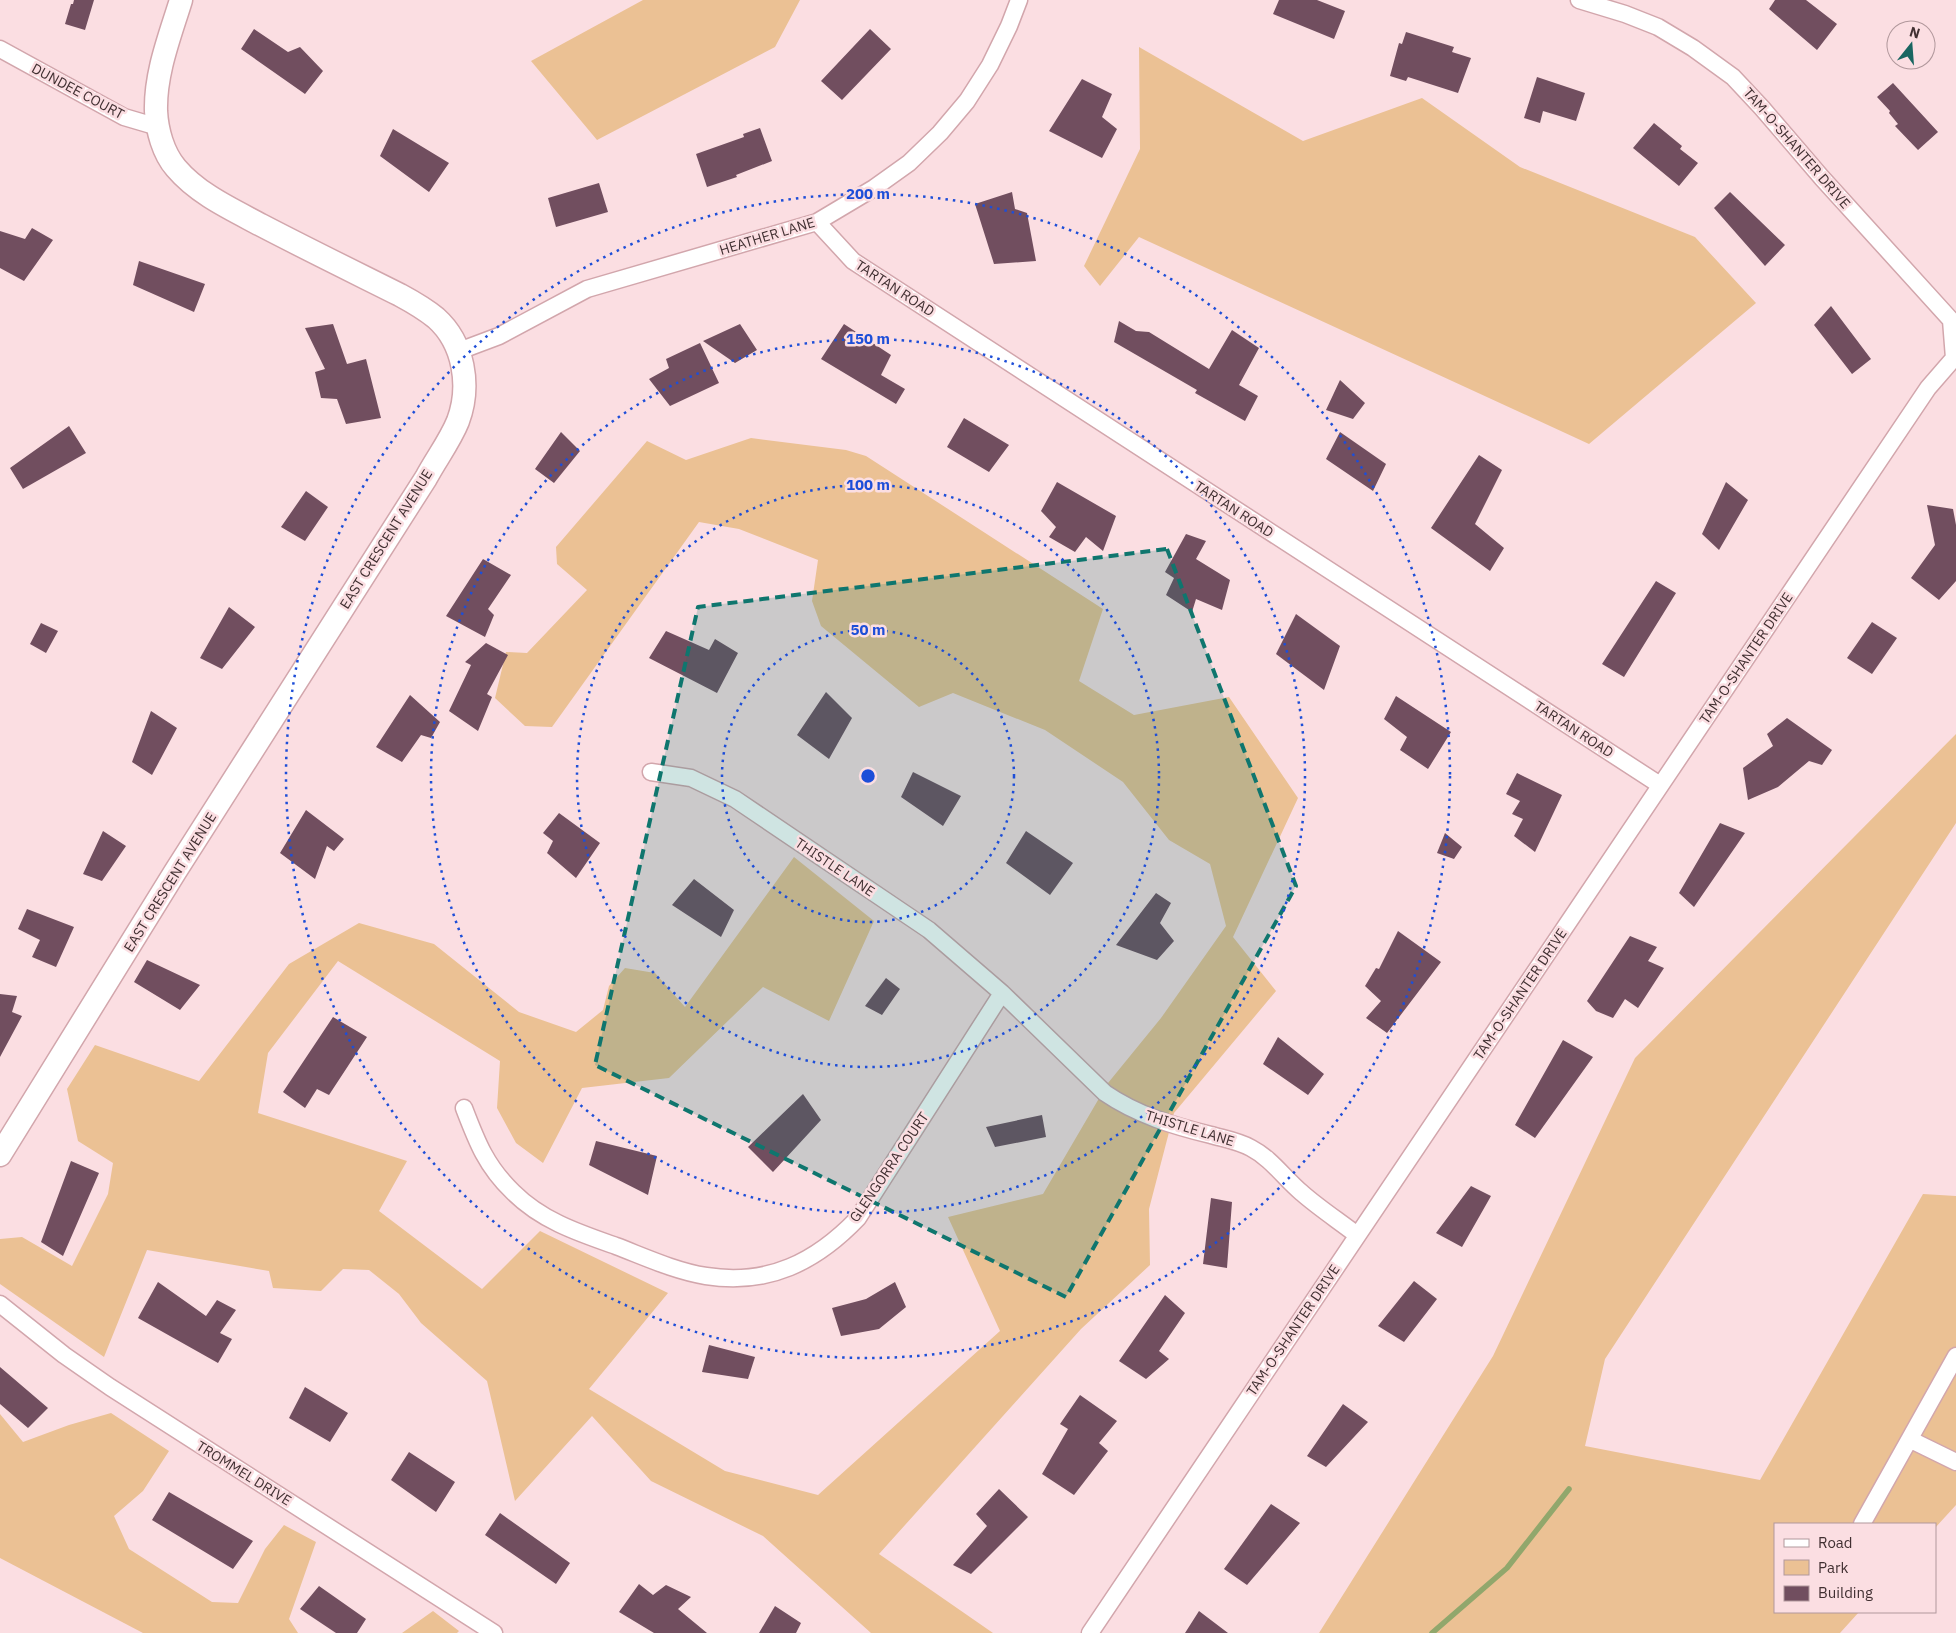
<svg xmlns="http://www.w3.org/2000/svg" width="1956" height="1633" font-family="'IBM Plex Sans',sans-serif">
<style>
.green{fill:#ebc194}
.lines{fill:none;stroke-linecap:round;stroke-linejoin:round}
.stream{stroke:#91a76c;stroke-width:5.5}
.building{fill:#714e5f}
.street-casing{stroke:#d2a6ac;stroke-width:19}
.secondary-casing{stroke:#d2a6ac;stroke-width:25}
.street{stroke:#fff;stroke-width:16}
.secondary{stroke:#fff;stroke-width:22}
.marked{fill:#0f766e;fill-opacity:0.2;stroke:#0f766e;stroke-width:4;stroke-dasharray:10 6;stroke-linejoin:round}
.ring{fill:none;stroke:#1d4ed8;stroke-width:2.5;stroke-dasharray:2.5 5}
.labels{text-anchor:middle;stroke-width:5;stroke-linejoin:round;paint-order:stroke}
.street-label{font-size:14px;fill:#413032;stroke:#fbdee2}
.centre{fill:#1d4ed8;stroke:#fbdee2;stroke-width:2.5}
.ring-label{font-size:15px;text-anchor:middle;font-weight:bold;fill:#1d4ed8;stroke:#fbdee2;stroke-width:5;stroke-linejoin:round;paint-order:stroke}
</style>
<rect width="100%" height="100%" fill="#fbdee2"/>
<path class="green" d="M 643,0 L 800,0 L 775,47 L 597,140 L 531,61 Z
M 1139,47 L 1303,141 L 1422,98 L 1520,167 L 1695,237 L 1756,303 L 1589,444 L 1139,237 L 1100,286 L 1084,266 L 1140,149 Z
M 751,438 L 846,450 L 866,456 L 1103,609 L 1079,681 L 1134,715 L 1229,697 L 1298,798 L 1233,937 L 1276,991 L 1174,1113 L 1149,1209 L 1150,1265 L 1081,1329 L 879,1554 L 993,1633 L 871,1633 L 763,1536 L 651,1481 L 592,1416 L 515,1501 L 487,1381 L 421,1323 L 399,1294 L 369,1270 L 343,1269 L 321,1291 L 273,1288 L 269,1271 L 147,1250 L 104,1357 L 0,1284 L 0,1239 L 22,1237 L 72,1266 L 108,1194 L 113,1163 L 78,1141 L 67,1089 L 95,1045 L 199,1081 L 289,964 L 359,923 L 434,944 L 519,1012 L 576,1032 L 603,1010 L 609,986 L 625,968 L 655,973 L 685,1007 L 794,857 L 874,921 L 829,1021 L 763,987 L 669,1078 L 582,1088 L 543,1163 L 516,1143 L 497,1108 L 500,1061 L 338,961 L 268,1053 L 258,1113 L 407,1161 L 379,1211 L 482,1289 L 540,1231 L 668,1293 L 589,1389 L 725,1471 L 818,1495 L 1000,1331 L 948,1217 L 1043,1194 L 1108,1083 L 1161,1018 L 1226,926 L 1210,864 L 1169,840 L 1123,782 L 1045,730 L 953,693 L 919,707 L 821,626 L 812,601 L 818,560 L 739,529 L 699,522 L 552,727 L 525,726 L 495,698 L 506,652 L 527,653 L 587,590 L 557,564 L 556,547 L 647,441 L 686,460 Z
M 1956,734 L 1956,823 L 1605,1359 L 1585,1446 L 1760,1480 L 1923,1194 L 1956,1196 L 1956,1505 L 1935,1528 L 1935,1524 L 1775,1524 L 1775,1612 L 1859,1612 L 1840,1633 L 1319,1633 L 1493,1356 L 1635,1058 Z
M 111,1413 L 169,1451 L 143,1491 L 114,1516 L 129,1549 L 212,1602 L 238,1603 L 265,1549 L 284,1525 L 316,1542 L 289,1619 L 298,1633 L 143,1633 L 0,1558 L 0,1414 L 23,1442 L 69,1425 Z
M 433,1611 L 459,1631 L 457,1633 L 402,1633 Z"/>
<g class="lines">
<path class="stream" d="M 1432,1633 L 1507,1568 L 1569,1489"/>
</g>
<path class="building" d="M 74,0 L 94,0 L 85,30 L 65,24 L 71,4 L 73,4 Z
M 1279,0 L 1317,0 L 1345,11 L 1334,39 L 1273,14 Z
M 1775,0 L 1806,0 L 1837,24 L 1817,50 L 1769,9 Z
M 254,29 L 288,52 L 300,47 L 323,71 L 305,94 L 241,49 Z
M 870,29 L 891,49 L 842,100 L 821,81 Z
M 1406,32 L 1454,47 L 1452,52 L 1471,58 L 1458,93 L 1408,77 L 1406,81 L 1390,76 L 1399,43 L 1402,44 Z
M 1537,77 L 1585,93 L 1576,121 L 1543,111 L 1540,123 L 1524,118 Z
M 1082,79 L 1112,94 L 1102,117 L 1117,129 L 1102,158 L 1049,131 Z
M 1893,83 L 1938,132 L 1918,150 L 1895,126 L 1898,124 L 1889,113 L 1890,111 L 1877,97 Z
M 1654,123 L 1682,146 L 1680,149 L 1698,163 L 1679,186 L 1633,148 Z
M 760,128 L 772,161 L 736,175 L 737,177 L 707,187 L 696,154 L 744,137 L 743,134 Z
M 393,129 L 449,163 L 429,192 L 380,156 Z
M 599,183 L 608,212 L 556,227 L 548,198 Z
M 1012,192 L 1015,209 L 1027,213 L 1036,261 L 994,264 L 975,204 Z
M 1730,192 L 1785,245 L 1765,266 L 1714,208 Z
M 32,228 L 53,240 L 24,281 L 0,268 L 0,231 L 25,239 Z
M 139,261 L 205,284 L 194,312 L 133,285 Z
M 1831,306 L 1871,359 L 1852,374 L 1814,325 Z
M 1119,321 L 1136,331 L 1149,332 L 1209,369 L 1232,330 L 1259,348 L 1239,385 L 1258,396 L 1245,421 L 1195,393 L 1197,390 L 1114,342 Z
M 333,324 L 347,364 L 366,359 L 381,418 L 346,424 L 337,399 L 321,398 L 315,372 L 325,369 L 305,328 Z
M 740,324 L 757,350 L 735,363 L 703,341 Z
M 844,324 L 891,355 L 881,375 L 905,389 L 896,404 L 821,359 Z
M 700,343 L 719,383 L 670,406 L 649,379 L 669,368 L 666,359 Z
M 1340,380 L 1365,403 L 1353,419 L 1326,410 Z
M 964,418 L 1009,445 L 989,472 L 947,447 Z
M 69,426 L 86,453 L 23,489 L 10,468 Z
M 561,432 L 580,451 L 554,483 L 535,469 Z
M 1340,432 L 1386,464 L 1373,491 L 1326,459 Z
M 1479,455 L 1502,470 L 1475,524 L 1504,548 L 1490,571 L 1431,528 Z
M 1057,482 L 1116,516 L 1103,551 L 1086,537 L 1075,552 L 1049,537 L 1056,527 L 1041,511 Z
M 1726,482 L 1748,500 L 1719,550 L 1702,534 Z
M 306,491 L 328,507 L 305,541 L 281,527 Z
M 1927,505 L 1953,509 L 1956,525 L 1956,581 L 1939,600 L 1911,578 L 1935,545 Z
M 1186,534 L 1206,541 L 1196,559 L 1230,580 L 1222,610 L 1196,599 L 1192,612 L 1166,595 L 1174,578 L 1165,572 Z
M 483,559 L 511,575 L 488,609 L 494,615 L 485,637 L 446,616 Z
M 1656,581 L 1676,593 L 1624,677 L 1602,664 Z
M 229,607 L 255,627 L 222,669 L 200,658 Z
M 1296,614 L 1340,646 L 1324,690 L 1276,654 Z
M 1872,622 L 1897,638 L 1872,674 L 1847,658 Z
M 41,623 L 58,631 L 46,653 L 30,644 Z
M 666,631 L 709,650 L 715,639 L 738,653 L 717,693 L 649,658 Z
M 486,643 L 508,655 L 487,694 L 492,697 L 478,731 L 449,711 L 471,665 L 465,662 Z
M 826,692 L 852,718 L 829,759 L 797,735 Z
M 410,695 L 440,722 L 431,738 L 421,735 L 402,762 L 376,747 Z
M 1396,696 L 1451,732 L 1428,769 L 1400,750 L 1407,737 L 1384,719 Z
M 151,711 L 177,728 L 152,775 L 132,762 Z
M 1787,718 L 1832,750 L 1822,765 L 1809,761 L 1778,787 L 1748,800 L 1743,768 L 1773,746 L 1767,734 Z
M 913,772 L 961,796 L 943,826 L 901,797 Z
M 1517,773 L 1562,795 L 1535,852 L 1514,836 L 1523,819 L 1512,814 L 1520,801 L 1506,794 Z
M 306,810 L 344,839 L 334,851 L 327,846 L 315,879 L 280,853 Z
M 559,813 L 600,843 L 576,878 L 547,853 L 553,841 L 543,833 Z
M 1720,823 L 1745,833 L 1694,907 L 1679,893 Z
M 103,831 L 126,846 L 102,881 L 83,874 Z
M 1026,831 L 1073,863 L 1050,895 L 1006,863 Z
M 1445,833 L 1462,847 L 1454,859 L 1437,853 Z
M 694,879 L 734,910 L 721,937 L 672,905 Z
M 1156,893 L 1171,903 L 1160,923 L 1174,941 L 1157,960 L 1116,945 Z
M 27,909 L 74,927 L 56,967 L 32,957 L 40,940 L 18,929 Z
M 1398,931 L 1441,962 L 1387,1033 L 1366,1018 L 1381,1001 L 1365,986 L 1376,968 L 1379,969 Z
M 1630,936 L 1657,947 L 1648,961 L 1664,968 L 1638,1008 L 1625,999 L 1613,1018 L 1596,1011 L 1587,1001 Z
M 147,960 L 200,985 L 180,1010 L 134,982 Z
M 886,978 L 900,989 L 882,1015 L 865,1006 Z
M 0,994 L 17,996 L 12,1012 L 22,1016 L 0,1057 Z
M 333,1017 L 367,1037 L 329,1095 L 317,1089 L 305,1108 L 283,1092 Z
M 1278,1037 L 1324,1074 L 1308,1095 L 1263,1064 Z
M 1563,1040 L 1593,1057 L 1535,1138 L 1515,1125 Z
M 803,1094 L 821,1120 L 773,1172 L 748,1147 Z
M 1042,1115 L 1046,1137 L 995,1147 L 986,1127 Z
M 596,1141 L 657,1156 L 648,1195 L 589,1165 Z
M 71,1161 L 99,1173 L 63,1256 L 41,1242 Z
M 1471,1186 L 1491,1196 L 1462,1247 L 1436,1233 Z
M 1211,1198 L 1232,1202 L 1227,1268 L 1203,1264 Z
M 1414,1281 L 1437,1299 L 1404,1342 L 1378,1326 Z
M 158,1282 L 206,1316 L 217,1300 L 236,1310 L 220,1333 L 232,1339 L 218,1363 L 138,1318 Z
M 895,1282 L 906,1307 L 879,1329 L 841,1336 L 832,1308 L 866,1299 Z
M 1165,1295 L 1185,1313 L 1159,1351 L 1169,1359 L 1146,1379 L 1119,1361 Z
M 709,1345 L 755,1357 L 748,1379 L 702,1372 Z
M 0,1367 L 48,1408 L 28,1428 L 0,1404 Z
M 305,1387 L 348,1413 L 330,1442 L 289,1418 Z
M 1080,1395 L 1117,1421 L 1099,1443 L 1108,1451 L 1074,1495 L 1042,1474 L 1068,1429 L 1060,1424 Z
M 1343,1404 L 1368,1422 L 1326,1467 L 1307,1456 Z
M 409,1452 L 455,1482 L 436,1512 L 391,1480 Z
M 999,1489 L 1028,1517 L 971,1574 L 953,1565 L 987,1526 L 976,1514 Z
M 169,1492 L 253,1541 L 233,1569 L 152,1520 Z
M 1271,1504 L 1300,1523 L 1247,1585 L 1224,1569 Z
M 500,1513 L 570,1563 L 556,1584 L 485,1535 Z
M 639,1584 L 653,1595 L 666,1585 L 691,1597 L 678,1609 L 707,1633 L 654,1633 L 619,1612 Z
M 319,1586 L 366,1619 L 357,1633 L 336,1633 L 300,1609 Z
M 775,1606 L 801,1623 L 796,1633 L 759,1633 Z
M 1199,1611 L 1228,1633 L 1185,1633 Z"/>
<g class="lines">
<defs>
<path id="street" d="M 1579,0 L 1625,14 L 1658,27 L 1693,48 L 1733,77 L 1762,108 L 1822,178 L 1951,320 L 1954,358 L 1956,359
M 0,49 L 124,117 L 158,127
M 817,222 L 853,261 L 1660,785
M 459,351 L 499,336 L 587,289 L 817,222 L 874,188 L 909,163 L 940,133 L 967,101 L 990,65 L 1009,26 L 1019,0
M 651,772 L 691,778 L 735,799 L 929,930 L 1002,993 L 1105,1093 C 1137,1115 1174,1126 1211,1135 C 1225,1139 1238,1141 1251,1148 C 1272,1159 1284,1178 1302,1193 C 1319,1208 1339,1221 1357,1235
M 464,1108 C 477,1142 486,1166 513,1192 C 542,1221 579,1233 616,1246 C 645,1257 675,1271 706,1276 C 768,1286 816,1262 858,1218 L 1002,993
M 0,1304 L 64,1355 L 110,1387 L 494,1633
M 1911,1440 L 1956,1462
M 1862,1524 L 1956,1356
M 1090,1633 L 1928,388 L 1954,358"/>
<path id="secondary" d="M 0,1155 L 175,872 L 426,478 C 436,459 450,441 458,421 C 471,386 464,343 436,318 C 425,309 413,302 400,295 C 354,272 307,249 261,225 C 231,209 198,194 176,168 C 163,153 157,130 156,111 C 155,73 170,36 181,0"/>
</defs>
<use href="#street" class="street-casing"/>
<use href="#secondary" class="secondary-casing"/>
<use href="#street" class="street"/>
<use href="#secondary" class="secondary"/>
</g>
<path class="marked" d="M 1167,549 L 1296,886 L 1066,1297 L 595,1065 L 698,607 Z"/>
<g class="ring">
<circle cx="868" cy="776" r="146"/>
<circle cx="868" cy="776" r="291"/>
<circle cx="868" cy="776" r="437"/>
<circle cx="868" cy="776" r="582"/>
</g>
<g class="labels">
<g class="street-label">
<text transform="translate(78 91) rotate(28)" y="5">DUNDEE COURT</text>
<text transform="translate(1797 148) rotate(49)" y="5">TAM-O-SHANTER DRIVE</text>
<text transform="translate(767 236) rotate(-17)" y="5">HEATHER LANE</text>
<text transform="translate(895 288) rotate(33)" y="5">TARTAN ROAD</text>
<text transform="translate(1234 509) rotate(33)" y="5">TARTAN ROAD</text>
<text transform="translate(386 539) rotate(-58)" y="5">EAST CRESCENT AVENUE</text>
<text transform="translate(1746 658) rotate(-56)" y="5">TAM-O-SHANTER DRIVE</text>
<text transform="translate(1574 729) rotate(33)" y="5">TARTAN ROAD</text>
<text transform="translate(835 867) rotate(34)" y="5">THISTLE LANE</text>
<text transform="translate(170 882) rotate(-58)" y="5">EAST CRESCENT AVENUE</text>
<text transform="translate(1520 994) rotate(-56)" y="5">TAM-O-SHANTER DRIVE</text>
<text transform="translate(1190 1128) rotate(17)" y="5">THISTLE LANE</text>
<text transform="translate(889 1167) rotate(-56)" y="5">GLENGORRA COURT</text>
<text transform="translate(1293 1330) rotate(-56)" y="5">TAM-O-SHANTER DRIVE</text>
<text transform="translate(244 1473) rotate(32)" y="5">TROMMEL DRIVE</text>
</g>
</g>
<circle cx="868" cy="776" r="8" class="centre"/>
<g class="ring-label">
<text x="868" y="199">200 m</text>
<text x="868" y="344">150 m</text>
<text x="868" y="490">100 m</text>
<text x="868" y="635">50 m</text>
</g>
<rect x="1774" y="1523" width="162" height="90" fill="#fbdee2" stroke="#b1989c"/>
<rect x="1784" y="1539" width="25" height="8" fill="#ffffff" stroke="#b1989c"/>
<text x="1818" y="1548" font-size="15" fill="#413032">Road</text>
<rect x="1784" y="1560" width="25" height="15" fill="#ebc194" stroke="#b1989c"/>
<text x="1818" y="1573" font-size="15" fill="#413032">Park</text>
<rect x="1784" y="1586" width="25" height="15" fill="#714e5f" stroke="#b1989c"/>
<text x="1818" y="1598" font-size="15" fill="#413032">Building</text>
<g transform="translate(1911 45) rotate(17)"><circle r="24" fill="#fbdee2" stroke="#b1989c"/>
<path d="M0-4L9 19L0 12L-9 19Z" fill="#196661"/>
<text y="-8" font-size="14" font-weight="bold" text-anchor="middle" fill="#413032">N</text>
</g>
</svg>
